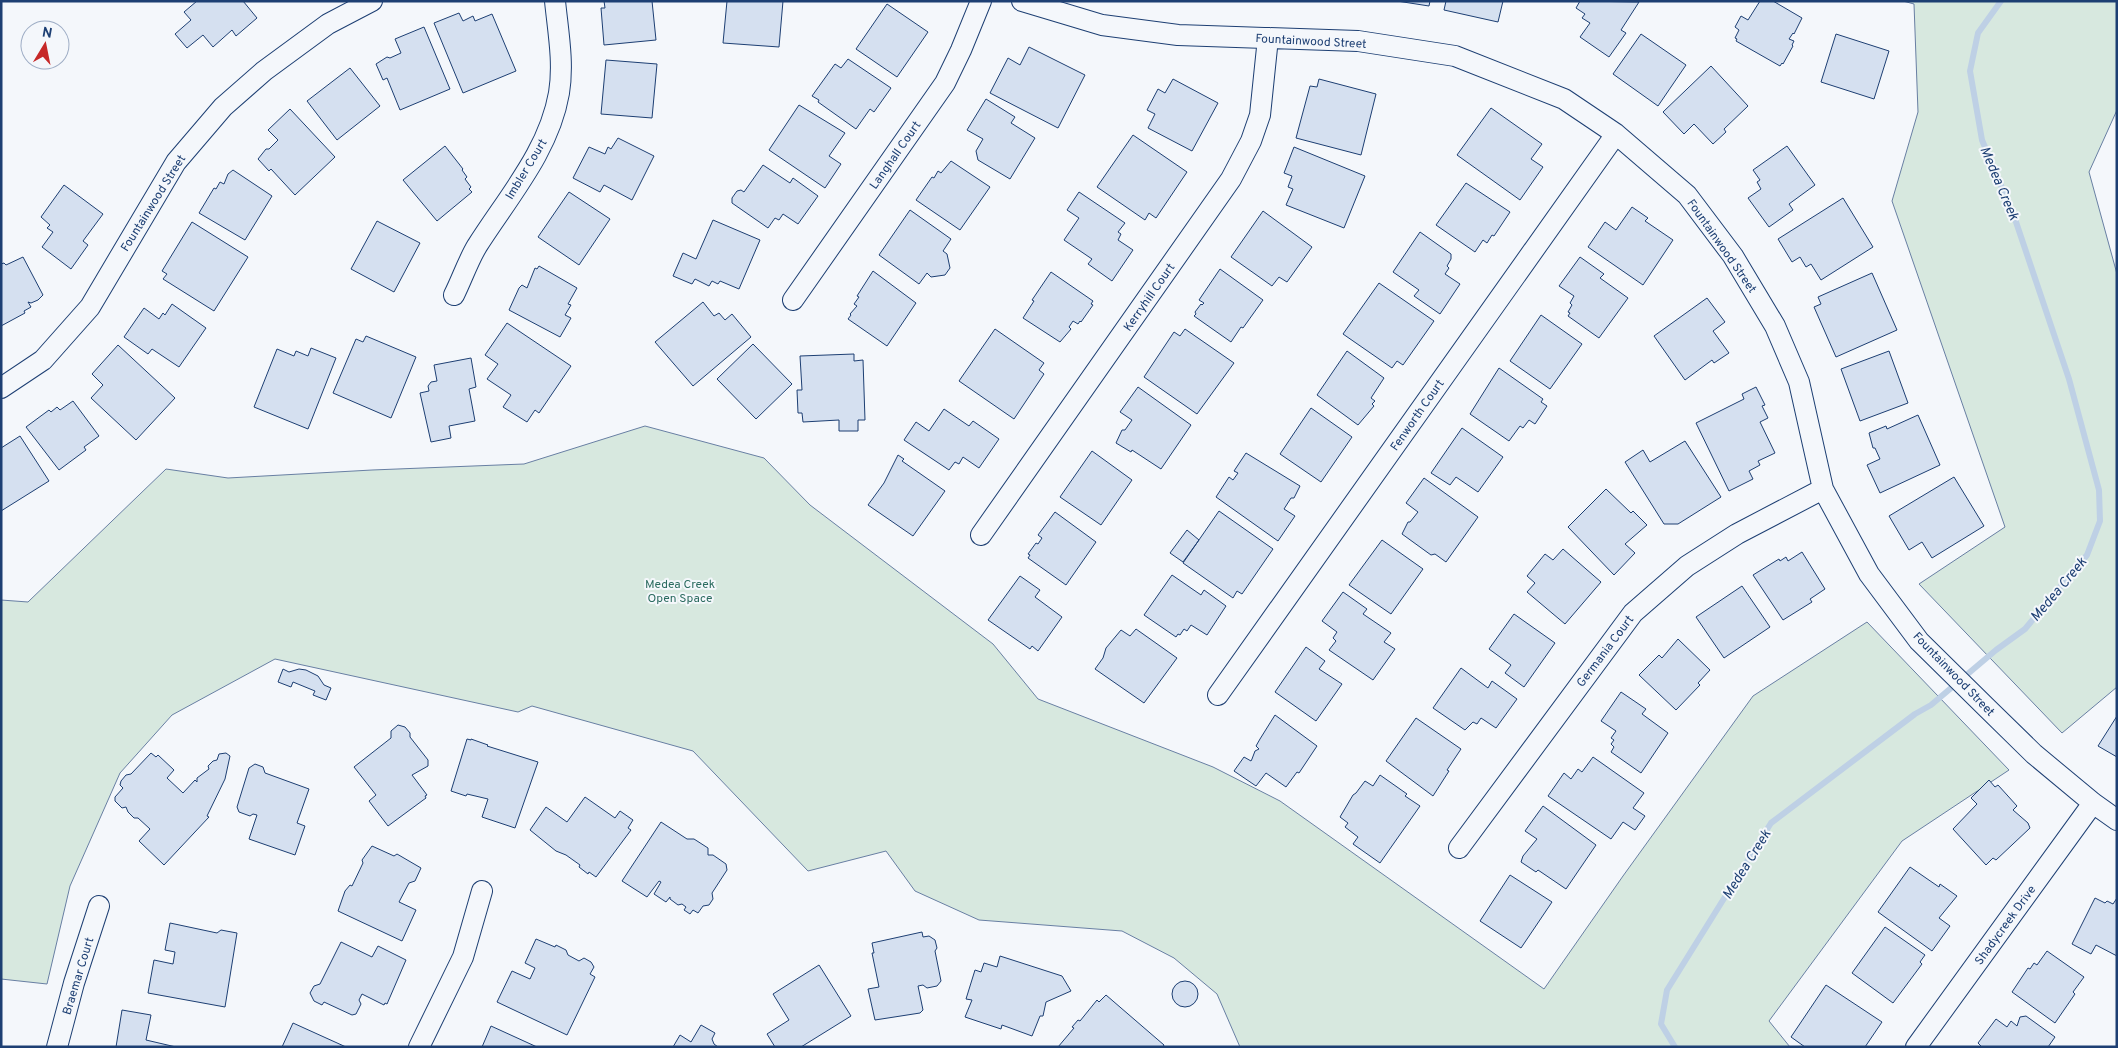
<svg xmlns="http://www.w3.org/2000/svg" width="2118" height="1048" font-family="Overpass,sans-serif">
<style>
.green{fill:#d7e8df;stroke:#687fa3}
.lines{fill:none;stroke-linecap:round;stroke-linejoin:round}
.stream{stroke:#bed0e5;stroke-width:6}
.building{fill:#d5e0f0;stroke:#1d3f73}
.minor-casing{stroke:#1d3f73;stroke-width:22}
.minor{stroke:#f4f7fb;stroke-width:20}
.labels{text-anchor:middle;stroke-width:4;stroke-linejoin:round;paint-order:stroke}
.street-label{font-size:12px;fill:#1d3f73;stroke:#f4f7fb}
.park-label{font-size:12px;fill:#2c6c60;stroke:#f4f7fb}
.water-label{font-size:14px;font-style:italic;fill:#1d3f73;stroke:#f4f7fb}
</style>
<rect width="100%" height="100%" fill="#f4f7fb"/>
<path class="green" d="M 1903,1 L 2117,1 L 2117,110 L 2089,172 L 2117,274 L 2117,687 L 2062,733 L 1919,584 L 2005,527 L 1892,201 L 1918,112 L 1914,4 Z
M 645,426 L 764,458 L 810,505 L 993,644 L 1038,699 L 1213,767 L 1280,801 L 1544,989 L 1623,876 L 1753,696 L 1867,622 L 2009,770 L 1902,841 L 1769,1021 L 1790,1047 L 1240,1047 L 1217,994 L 1174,958 L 1122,931 L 979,920 L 915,891 L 886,851 L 808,871 L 693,751 L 532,706 L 518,712 L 275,659 L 172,715 L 120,773 L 70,886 L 47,984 L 1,979 L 1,600 L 28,602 L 166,469 L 228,478 L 372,470 L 524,464 Z"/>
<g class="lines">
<path class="stream" d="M 1675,1047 L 1661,1024 L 1667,990 L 1771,823 L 1915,714 L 1931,705 L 1996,650 L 2025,629 L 2087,555 L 2100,521 L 2099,490 L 2069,379 L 2015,219 L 1982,140 L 1970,71 L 1978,33 L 2001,1"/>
</g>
<path class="building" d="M 197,1 L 243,1 L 257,18 L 236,36 L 232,30 L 213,47 L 203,35 L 187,48 L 175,34 L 191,20 L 184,12 Z
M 604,1 L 652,1 L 656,40 L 604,45 L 601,8 L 605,8 Z
M 727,1 L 783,1 L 779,47 L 723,43 Z
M 1397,1 L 1430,1 L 1429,6 Z
M 1446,1 L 1503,1 L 1498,22 L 1444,10 Z
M 1580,1 L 1639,2 L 1621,30 L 1626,33 L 1609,57 L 1580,37 L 1590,23 L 1582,18 L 1585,14 L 1576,8 Z
M 1760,1 L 1773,1 L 1802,18 L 1794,34 L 1793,33 L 1789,39 L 1794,41 L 1792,45 L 1793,46 L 1783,64 L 1782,63 L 1780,66 L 1736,41 L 1737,39 L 1735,38 L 1739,30 L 1735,27 L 1741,16 L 1748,20 Z
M 887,4 L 928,32 L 897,77 L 856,49 Z
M 459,13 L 463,21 L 473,16 L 475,21 L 492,14 L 516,71 L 463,93 L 434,23 Z
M 424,27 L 450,89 L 400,110 L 387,78 L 383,80 L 376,64 L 387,57 L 390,58 L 401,53 L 395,39 Z
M 1641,34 L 1686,65 L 1658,106 L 1613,74 Z
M 1836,34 L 1889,51 L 1874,99 L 1821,82 Z
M 1029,47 L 1085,75 L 1058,128 L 990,93 L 1008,58 L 1020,65 Z
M 848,59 L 891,88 L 874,112 L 870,109 L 856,129 L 818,102 L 819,100 L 812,96 L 835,64 L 841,68 Z
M 606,60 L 657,64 L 652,118 L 601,114 Z
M 1711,66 L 1748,106 L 1724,129 L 1726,132 L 1713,144 L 1694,124 L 1684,134 L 1663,112 Z
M 350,68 L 380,106 L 337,140 L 307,101 Z
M 1173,79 L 1218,103 L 1192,151 L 1148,128 L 1155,114 L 1147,110 L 1158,89 L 1165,93 Z
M 1319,79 L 1376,94 L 1361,155 L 1296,138 L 1310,86 L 1317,87 Z
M 986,99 L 1015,117 L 1011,123 L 1035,138 L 1010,179 L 978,160 L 976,151 L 983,139 L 967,130 Z
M 799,105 L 845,133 L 829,156 L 841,164 L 825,188 L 769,150 Z
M 1491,108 L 1542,144 L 1531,159 L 1543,167 L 1520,200 L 1457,155 Z
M 290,109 L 335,157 L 295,195 L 271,169 L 269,171 L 258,159 L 266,149 L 269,149 L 278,140 L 268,130 Z
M 1133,135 L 1187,172 L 1156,218 L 1149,213 L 1145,220 L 1097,187 Z
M 618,138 L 654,156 L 632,200 L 604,185 L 600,192 L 573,178 L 589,147 L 605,154 L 608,147 L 611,149 Z
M 445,146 L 463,169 L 462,170 L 467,177 L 465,179 L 471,187 L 469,189 L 472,192 L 437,221 L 403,180 Z
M 1787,146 L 1815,185 L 1789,204 L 1793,210 L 1769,227 L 1748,198 L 1761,189 L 1757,182 L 1760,180 L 1753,170 Z
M 1294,147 L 1365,176 L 1344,228 L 1286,205 L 1293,189 L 1288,187 L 1292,176 L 1284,173 Z
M 951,161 L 990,187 L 960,230 L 916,200 L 932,177 L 934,178 L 938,171 L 941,173 Z
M 763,165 L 790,183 L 793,178 L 818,196 L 798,224 L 783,214 L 779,220 L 775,218 L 768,228 L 732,203 L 732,198 L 737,191 L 741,190 L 744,192 Z
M 233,170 L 272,196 L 245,240 L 199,213 L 214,188 L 216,189 L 220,182 L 224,184 L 228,174 Z
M 1466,183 L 1510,212 L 1494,236 L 1492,235 L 1487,243 L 1483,240 L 1475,252 L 1436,225 Z
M 64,185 L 103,214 L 83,241 L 88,245 L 71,269 L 42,247 L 53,232 L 47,228 L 50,225 L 41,217 Z
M 569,192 L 610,219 L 579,265 L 538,237 Z
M 1079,192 L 1125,223 L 1118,232 L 1121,234 L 1118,240 L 1133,250 L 1112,281 L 1088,264 L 1092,259 L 1064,240 L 1079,218 L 1067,210 Z
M 1843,198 L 1873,247 L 1821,280 L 1811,264 L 1806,267 L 1800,257 L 1792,262 L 1778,239 Z
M 1632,207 L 1648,218 L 1645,221 L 1673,240 L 1643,285 L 1588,247 L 1605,222 L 1616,230 Z
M 910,210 L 951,239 L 943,251 L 947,254 L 950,268 L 945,275 L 931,277 L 927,273 L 919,284 L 879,255 Z
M 1263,211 L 1312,247 L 1287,282 L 1279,277 L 1272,286 L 1231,257 Z
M 713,220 L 760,240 L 739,289 L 720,281 L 718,284 L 712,281 L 709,286 L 695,279 L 692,284 L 673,276 L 683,253 L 696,259 Z
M 377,221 L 420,243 L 394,292 L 351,269 Z
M 192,222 L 248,257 L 214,311 L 163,279 L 167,274 L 162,271 Z
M 1420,232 L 1451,254 L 1451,259 L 1447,266 L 1449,268 L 1445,274 L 1460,284 L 1440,314 L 1414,296 L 1419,290 L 1393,272 Z
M 23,257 L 43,295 L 38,300 L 31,303 L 28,302 L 31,307 L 24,311 L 25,313 L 1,326 L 1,264 L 4,263 L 6,265 Z
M 1580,257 L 1604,274 L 1600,278 L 1628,298 L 1599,338 L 1568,316 L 1570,313 L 1568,312 L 1572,305 L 1570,303 L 1574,296 L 1559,286 Z
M 539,266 L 577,288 L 568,304 L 571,305 L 565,315 L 571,318 L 560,337 L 509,310 L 519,288 L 522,285 L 527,288 L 535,268 L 537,269 Z
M 1220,269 L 1263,300 L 1243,328 L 1241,327 L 1231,342 L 1194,316 L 1196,314 L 1195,312 L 1201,304 L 1202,305 L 1204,303 L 1199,300 Z
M 873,271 L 916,303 L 887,346 L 848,319 L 851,315 L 850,314 L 857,306 L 854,304 L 859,297 L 857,296 Z
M 1051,272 L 1093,301 L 1091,304 L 1093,305 L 1081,322 L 1080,321 L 1078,324 L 1073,321 L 1069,327 L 1071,329 L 1060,342 L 1023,318 L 1034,301 L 1032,300 Z
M 1872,273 L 1897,330 L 1836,357 L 1814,307 L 1821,304 L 1818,297 Z
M 1379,283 L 1434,321 L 1403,365 L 1397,361 L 1392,368 L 1343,334 Z
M 1707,298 L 1725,322 L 1713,331 L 1729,353 L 1714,363 L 1712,360 L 1685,380 L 1654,336 Z
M 703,302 L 714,316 L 719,313 L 725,320 L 732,314 L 751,337 L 693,386 L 655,342 Z
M 172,304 L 206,328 L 179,367 L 152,349 L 148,354 L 124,337 L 144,308 L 159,319 L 163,313 L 165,315 Z
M 1541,315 L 1582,344 L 1550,389 L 1510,361 Z
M 507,323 L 571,366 L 539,413 L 535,410 L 527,422 L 503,407 L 511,395 L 487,379 L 498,364 L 485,355 Z
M 995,329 L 1044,363 L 1039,370 L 1044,374 L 1014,419 L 959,381 Z
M 1185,329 L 1234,363 L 1197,414 L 1144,377 L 1174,332 L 1180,336 Z
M 366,336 L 416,357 L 391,418 L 333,393 L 356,339 L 363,342 Z
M 753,344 L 792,384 L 756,419 L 717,379 Z
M 118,345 L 175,398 L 136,440 L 91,398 L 103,385 L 92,374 Z
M 311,348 L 336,358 L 308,429 L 254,407 L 277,349 L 294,356 L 296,351 L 308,356 Z
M 1347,351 L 1384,378 L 1371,398 L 1375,401 L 1372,404 L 1374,406 L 1358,425 L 1317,395 Z
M 1889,351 L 1908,403 L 1860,421 L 1841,369 Z
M 854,354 L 854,361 L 863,360 L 865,420 L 858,420 L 858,431 L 839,431 L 839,420 L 803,422 L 802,413 L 798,413 L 797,390 L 802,390 L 800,356 Z
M 471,358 L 476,387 L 469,389 L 475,421 L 449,426 L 451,438 L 431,442 L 420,393 L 429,391 L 428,386 L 431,382 L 437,381 L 434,365 Z
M 1499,368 L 1543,399 L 1541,402 L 1547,406 L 1535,424 L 1529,420 L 1523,428 L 1520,426 L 1509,441 L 1470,414 Z
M 1138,387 L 1191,425 L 1161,469 L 1132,450 L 1131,452 L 1116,443 L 1122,430 L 1125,430 L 1132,420 L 1120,412 Z
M 1756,387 L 1765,405 L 1762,406 L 1768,418 L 1760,422 L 1775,453 L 1758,461 L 1760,465 L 1749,471 L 1753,479 L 1729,491 L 1696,423 L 1744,399 L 1742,394 Z
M 73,401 L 99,436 L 84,447 L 86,450 L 59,470 L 26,427 L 49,410 L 51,412 L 57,407 L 60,410 Z
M 1311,408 L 1352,437 L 1321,482 L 1280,454 Z
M 944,409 L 969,426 L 973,421 L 999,439 L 979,468 L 963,457 L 959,464 L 955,462 L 949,470 L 904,440 L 916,422 L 929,431 Z
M 1918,415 L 1940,465 L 1880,493 L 1867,465 L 1880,459 L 1875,448 L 1873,448 L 1869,433 L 1886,426 L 1887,429 Z
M 1462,428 L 1503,457 L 1478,492 L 1456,477 L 1450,485 L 1431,473 Z
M 20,436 L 49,481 L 1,511 L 1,448 Z
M 1685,441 L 1721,497 L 1678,524 L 1664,524 L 1625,462 L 1643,450 L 1650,462 Z
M 1092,451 L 1132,480 L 1101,525 L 1060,497 Z
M 1246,453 L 1300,486 L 1294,498 L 1291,498 L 1284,509 L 1295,516 L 1278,541 L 1216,497 L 1229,477 L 1233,480 L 1238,473 L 1234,471 Z
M 898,455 L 904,459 L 902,461 L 945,491 L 913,536 L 868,505 L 884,483 Z
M 1954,477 L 1984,526 L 1932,558 L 1922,542 L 1909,550 L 1889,516 Z
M 1424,478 L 1478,517 L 1446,562 L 1435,554 L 1431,555 L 1402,534 L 1408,522 L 1410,522 L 1418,512 L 1406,503 Z
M 1606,489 L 1631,513 L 1633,511 L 1647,525 L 1625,544 L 1635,553 L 1614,575 L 1568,527 Z
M 1219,511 L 1273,549 L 1242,594 L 1237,591 L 1233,598 L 1183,563 Z
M 1055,512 L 1096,542 L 1066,585 L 1028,558 L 1030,555 L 1028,554 L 1036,543 L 1038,544 L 1042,538 L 1038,535 Z
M 1187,530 L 1199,540 L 1183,562 L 1170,553 Z
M 1382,540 L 1423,569 L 1391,614 L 1349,585 Z
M 1563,549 L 1601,582 L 1565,624 L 1527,592 L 1535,583 L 1527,576 L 1545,554 L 1553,560 Z
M 1802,552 L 1825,589 L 1810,599 L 1812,602 L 1783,620 L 1753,575 L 1779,559 L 1780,561 L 1786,557 L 1788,561 Z
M 1172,575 L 1201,595 L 1204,590 L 1226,606 L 1207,635 L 1191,625 L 1187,631 L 1184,629 L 1180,635 L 1178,634 L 1176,637 L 1144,615 Z
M 1020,576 L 1040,590 L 1035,597 L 1062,617 L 1038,651 L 1032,646 L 1030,649 L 988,620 Z
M 1742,586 L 1770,627 L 1724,658 L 1696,617 Z
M 1343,592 L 1367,609 L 1363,614 L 1391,633 L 1384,642 L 1395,649 L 1373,680 L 1329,650 L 1336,641 L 1333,638 L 1337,632 L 1322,621 Z
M 1514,614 L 1555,643 L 1524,687 L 1505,673 L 1511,665 L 1489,649 Z
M 1136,629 L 1177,658 L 1144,703 L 1095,669 L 1103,658 L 1106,648 L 1121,630 L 1130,636 Z
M 1678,639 L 1710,670 L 1698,683 L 1700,685 L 1676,710 L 1639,675 L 1659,655 L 1662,658 Z
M 1306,647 L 1325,661 L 1319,669 L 1342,684 L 1316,721 L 1275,692 Z
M 1461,668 L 1488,688 L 1492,681 L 1517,699 L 1496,728 L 1481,718 L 1477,724 L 1473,722 L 1465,730 L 1433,708 Z
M 283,669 L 289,672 L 299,669 L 306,670 L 318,676 L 324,685 L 331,688 L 326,700 L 313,695 L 315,691 L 293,682 L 291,687 L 278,682 Z
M 1621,692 L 1646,709 L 1642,714 L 1668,733 L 1641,773 L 1611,752 L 1614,747 L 1611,744 L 1614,740 L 1611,738 L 1616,731 L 1601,721 Z
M 1275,715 L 1317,746 L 1299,773 L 1297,772 L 1286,787 L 1266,773 L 1256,786 L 1234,771 L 1244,757 L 1251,761 L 1252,759 L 1255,751 L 1259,749 L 1256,746 L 1260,739 Z
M 2117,716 L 2117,757 L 2098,746 Z
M 1416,718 L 1461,749 L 1447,770 L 1449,771 L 1433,796 L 1386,761 Z
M 398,725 L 405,727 L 410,733 L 410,737 L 428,760 L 428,766 L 412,775 L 427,795 L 425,796 L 426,798 L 388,826 L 369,801 L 376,795 L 354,767 L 391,738 L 391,731 Z
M 467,739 L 471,740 L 471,739 L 488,745 L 487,746 L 538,762 L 515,828 L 482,817 L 488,799 L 467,794 L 466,796 L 451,791 Z
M 151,753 L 156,757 L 158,755 L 174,770 L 167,778 L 183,793 L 195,780 L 197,782 L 197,778 L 209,769 L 208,766 L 213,761 L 217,760 L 219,754 L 226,753 L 230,756 L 225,779 L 207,816 L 209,817 L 164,865 L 139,841 L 150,829 L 138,818 L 134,818 L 128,812 L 126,807 L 122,808 L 115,801 L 115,797 L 123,788 L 120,785 L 121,781 L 126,775 L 131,774 Z
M 1593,757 L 1644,793 L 1633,808 L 1645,816 L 1635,830 L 1623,822 L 1611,839 L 1548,796 L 1564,773 L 1571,779 L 1578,769 L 1582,772 Z
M 255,764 L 263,767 L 265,773 L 309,789 L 297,823 L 305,826 L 295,855 L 249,839 L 257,815 L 253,814 L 250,816 L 239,812 L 237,807 L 249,768 Z
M 1380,775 L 1407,794 L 1405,796 L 1420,806 L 1380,863 L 1353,844 L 1358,837 L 1345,827 L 1348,823 L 1340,817 L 1353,795 L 1356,793 L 1365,781 L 1373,786 Z
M 1989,780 L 1995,787 L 1998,785 L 2017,806 L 2013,810 L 2028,823 L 2030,828 L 1996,860 L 1993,858 L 1986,865 L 1953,829 L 1977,804 L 1971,798 Z
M 585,797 L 615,818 L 620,811 L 633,820 L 628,828 L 631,830 L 596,877 L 589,872 L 588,874 L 579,867 L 580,865 L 566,855 L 556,851 L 530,830 L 546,807 L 567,822 Z
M 1543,806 L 1596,845 L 1566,889 L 1538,870 L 1536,872 L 1521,862 L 1523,856 L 1537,839 L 1525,831 Z
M 661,822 L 687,839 L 694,839 L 708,848 L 708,855 L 713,855 L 726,864 L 727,870 L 712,893 L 713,899 L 709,905 L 703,906 L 698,913 L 693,910 L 690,914 L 684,910 L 686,907 L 682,904 L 678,905 L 670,899 L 670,897 L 666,902 L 654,894 L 661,882 L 659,881 L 647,897 L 622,881 Z
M 372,846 L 394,856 L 397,854 L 421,868 L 415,881 L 409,883 L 399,902 L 416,910 L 402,941 L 338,911 L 345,891 L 350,885 L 352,886 L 363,863 L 362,860 Z
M 1910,867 L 1939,887 L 1940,884 L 1957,896 L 1939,918 L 1950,926 L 1932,951 L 1878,912 Z
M 1510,875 L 1552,902 L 1521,948 L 1480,921 Z
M 2095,898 L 2105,903 L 2107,901 L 2113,904 L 2117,898 L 2117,956 L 2096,945 L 2091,954 L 2072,944 Z
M 170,923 L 217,933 L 221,930 L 237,933 L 225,1007 L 148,993 L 154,960 L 173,964 L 175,952 L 165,950 Z
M 1885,927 L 1925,955 L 1920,962 L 1922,964 L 1893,1003 L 1852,973 Z
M 922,932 L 923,937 L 929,936 L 935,940 L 937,948 L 935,951 L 941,981 L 937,986 L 927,988 L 923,985 L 918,986 L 923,1010 L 920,1013 L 875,1020 L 868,989 L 879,987 L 872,953 L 874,953 L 872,943 Z
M 536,939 L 555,947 L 556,945 L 566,950 L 568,955 L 579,961 L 584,958 L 591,962 L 594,967 L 590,974 L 595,977 L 567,1035 L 497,1002 L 512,971 L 530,979 L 535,968 L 525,963 Z
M 341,942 L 372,957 L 378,946 L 406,960 L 387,1004 L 385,1003 L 384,1005 L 362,994 L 359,1000 L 361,1004 L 356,1014 L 352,1015 L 324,1002 L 322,1005 L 314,1001 L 310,993 L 314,986 L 320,984 Z
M 2047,951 L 2084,977 L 2073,992 L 2075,994 L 2055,1023 L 2012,992 L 2028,968 L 2030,969 L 2034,963 L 2037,965 Z
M 1000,956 L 1062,976 L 1071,991 L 1046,1002 L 1043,1016 L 1040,1016 L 1032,1036 L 1002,1025 L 1001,1029 L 965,1017 L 972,1000 L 966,999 L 975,970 L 981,972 L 984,963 L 997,967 Z
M 819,965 L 851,1016 L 801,1047 L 775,1047 L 767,1034 L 789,1020 L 773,994 Z
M1172 994a13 13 0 1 1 26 0a13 13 0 1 1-26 0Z
M 1826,985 L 1882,1022 L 1865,1047 L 1805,1047 L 1791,1037 Z
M 1106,995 L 1164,1045 L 1163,1047 L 1058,1047 L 1074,1028 L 1072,1027 L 1078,1020 L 1080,1021 L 1097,1000 L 1099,1002 Z
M 122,1010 L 151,1015 L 146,1040 L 176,1047 L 116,1047 Z
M 2026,1016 L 2055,1037 L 2048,1047 L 1982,1047 L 1978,1043 L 1996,1019 L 2007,1027 L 2011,1021 L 2017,1026 L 2020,1017 Z
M 293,1023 L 346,1047 L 282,1047 Z
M 701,1025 L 715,1033 L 712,1039 L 714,1044 L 718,1047 L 673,1047 L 680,1035 L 691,1042 Z
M 491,1026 L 537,1047 L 482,1047 Z"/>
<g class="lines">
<defs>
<path id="minor" d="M 1022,1 L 1102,25 L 1178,35 L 1358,41 L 1455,56 L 1564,99 L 1616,134 L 1687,195 L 1733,256 L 1775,326 L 1799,382 L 1823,489 L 1869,574 L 1919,641 L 1987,708 L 2034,754 L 2093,803 L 2117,820
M 454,295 C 462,279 468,261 477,246 C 508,197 549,151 559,93 C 564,63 558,31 555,1
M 793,300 L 945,83 L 961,50 L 981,1
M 1,388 L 43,360 L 90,307 L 176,162 L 223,107 L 264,71 L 328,24 L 372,1
M 981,535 L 1231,179 L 1251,141 L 1260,115 L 1268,38
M 1218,695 L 1616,134
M 1459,848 L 1633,613 L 1687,566 L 1737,534 L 1823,489
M 57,1047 L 74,983 L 99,906
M 419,1047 L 463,957 L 482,891
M 1916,1047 L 2093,803"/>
</defs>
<use href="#minor" class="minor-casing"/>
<use href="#minor" class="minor"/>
</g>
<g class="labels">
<g class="street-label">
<text transform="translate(1311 41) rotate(3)" y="4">Fountainwood Street</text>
<text transform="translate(895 155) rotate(-55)" y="4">Langhall Court</text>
<text transform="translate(526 169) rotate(-59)" y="4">Imbler Court</text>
<text transform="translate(153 203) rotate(-58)" y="4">Fountainwood Street</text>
<text transform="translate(1722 246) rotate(55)" y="4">Fountainwood Street</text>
<text transform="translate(1149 297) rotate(-55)" y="4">Kerryhill Court</text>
<text transform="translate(1417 415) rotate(-55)" y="4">Fenworth Court</text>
<text transform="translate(1605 651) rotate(-53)" y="4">Germania Court</text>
<text transform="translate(1954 674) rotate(46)" y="4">Fountainwood Street</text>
<text transform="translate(2005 925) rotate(-54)" y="4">Shadycreek Drive</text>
<text transform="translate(78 976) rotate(-73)" y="4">Braemar Court</text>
</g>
<g class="park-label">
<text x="680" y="588">Medea Creek<tspan x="680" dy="14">Open Space</tspan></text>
</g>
<g class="water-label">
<text transform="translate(2000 183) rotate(67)" y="5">Medea Creek</text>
<text transform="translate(2058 589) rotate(-50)" y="5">Medea Creek</text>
<text transform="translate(1746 864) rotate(-58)" y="5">Medea Creek</text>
</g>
</g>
<rect width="2118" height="1048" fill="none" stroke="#1d3f73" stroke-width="5"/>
<g transform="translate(45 45) rotate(10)"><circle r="24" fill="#f4f7fb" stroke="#9eadc5"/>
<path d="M0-4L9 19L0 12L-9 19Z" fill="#c62828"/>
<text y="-8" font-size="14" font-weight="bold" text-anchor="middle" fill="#1d3f73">N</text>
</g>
</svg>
